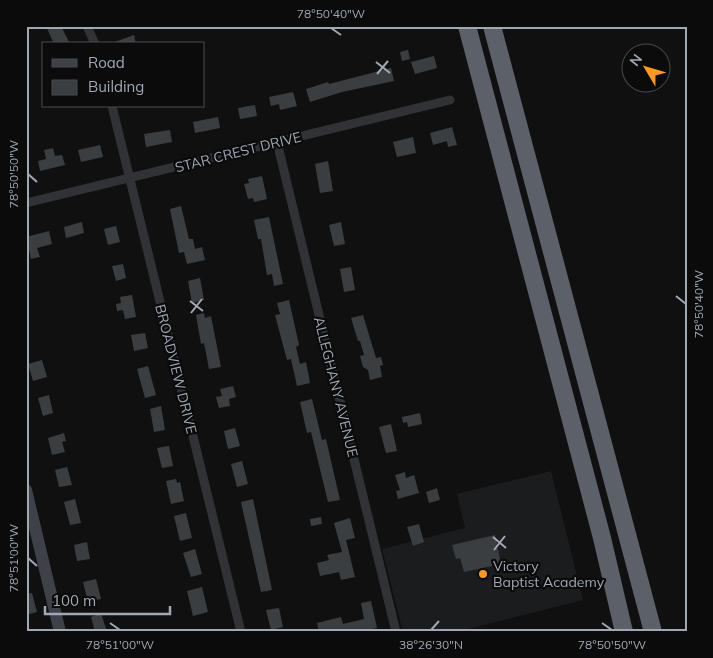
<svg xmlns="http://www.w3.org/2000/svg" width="713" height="658" font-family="Mulish,sans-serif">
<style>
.built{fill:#1b1c1e}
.building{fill:#3b3e41}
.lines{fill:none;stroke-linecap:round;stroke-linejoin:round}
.street{stroke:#303236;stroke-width:9}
.secondary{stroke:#3e4147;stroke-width:12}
.highway{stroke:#5c6068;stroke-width:18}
.ticks{fill:none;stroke:#9fa8b3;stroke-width:2}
.poi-dot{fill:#ff991a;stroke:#0b0b0c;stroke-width:2}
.labels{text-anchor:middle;stroke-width:4.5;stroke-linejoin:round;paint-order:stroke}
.street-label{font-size:14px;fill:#9fa8b3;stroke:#0b0b0c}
.poi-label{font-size:14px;fill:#9fa8b3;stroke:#0b0b0c;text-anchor:start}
.neatline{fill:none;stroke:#9fa8b3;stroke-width:2}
.ticks-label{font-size:12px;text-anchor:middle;fill:#9fa8b3}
</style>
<rect width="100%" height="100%" fill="#101011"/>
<path class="built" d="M 551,471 L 583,600 L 456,632 L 403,632 L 382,549 L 465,528 L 457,494 Z"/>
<path class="building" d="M 46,26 L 61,26 L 70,44 L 54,44 Z
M 134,35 L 136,44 L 112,44 L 112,43 Z
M 408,50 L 410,59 L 402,61 L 400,52 Z
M 434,56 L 437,68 L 415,74 L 411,62 Z
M 391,68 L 394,81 L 342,92 L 310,102 L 306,89 L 328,82 L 329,84 Z
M 293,92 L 297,106 L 280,110 L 279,104 L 271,106 L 269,97 Z
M 255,105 L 257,116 L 240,119 L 238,108 Z
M 218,117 L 220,128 L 195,133 L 193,122 Z
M 452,127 L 457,145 L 448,147 L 447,141 L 433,145 L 430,133 Z
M 170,130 L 172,142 L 146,147 L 144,134 Z
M 413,137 L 416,153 L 397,157 L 393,142 Z
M 100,145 L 103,157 L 81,162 L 78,150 Z
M 53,148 L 55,156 L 62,155 L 65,165 L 40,171 L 38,161 L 46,159 L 44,150 Z
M 328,161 L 333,191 L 320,193 L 315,164 Z
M 262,176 L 267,199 L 254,202 L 253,198 L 248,199 L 244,184 L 249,183 L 248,179 Z
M 181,206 L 189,239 L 193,239 L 195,249 L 202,247 L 205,260 L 187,264 L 184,252 L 179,253 L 170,209 Z
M 269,217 L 283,284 L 274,286 L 272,274 L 267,275 L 261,239 L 258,239 L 254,220 Z
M 82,222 L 84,233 L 66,238 L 64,227 Z
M 341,222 L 345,244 L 334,246 L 329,225 Z
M 116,226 L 120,242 L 108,245 L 104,229 Z
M 49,231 L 52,244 L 37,248 L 40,257 L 31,259 L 26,237 Z
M 123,264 L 126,278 L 116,281 L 112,266 Z
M 351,267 L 355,290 L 344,292 L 340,269 Z
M 200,278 L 204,300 L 192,303 L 188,281 Z
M 132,295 L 136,317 L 125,319 L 123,310 L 117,311 L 116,304 L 121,303 L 120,297 Z
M 289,300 L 299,345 L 296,347 L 300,364 L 306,362 L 310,383 L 297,386 L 291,359 L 287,360 L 275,315 L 280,314 L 277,303 Z
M 204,313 L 205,318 L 211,316 L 221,367 L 209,369 L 204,343 L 201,344 L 196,315 Z
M 363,315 L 376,358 L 381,357 L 383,365 L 380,366 L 382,377 L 370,380 L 368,370 L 363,367 L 360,356 L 364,355 L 360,341 L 358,341 L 351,318 Z
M 145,333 L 148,348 L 134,351 L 131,335 Z
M 42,360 L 47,377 L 33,381 L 28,364 Z
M 148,366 L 156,395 L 145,398 L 137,369 Z
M 233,386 L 236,397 L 229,399 L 230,406 L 219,408 L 216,397 L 222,396 L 220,389 Z
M 49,395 L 53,413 L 43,416 L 38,398 Z
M 312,399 L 322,440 L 326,439 L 340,500 L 328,502 L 311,432 L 307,433 L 300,402 Z
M 161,406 L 165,430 L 154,432 L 150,409 Z
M 420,413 L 422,424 L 408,427 L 407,422 L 403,423 L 402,417 Z
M 391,424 L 397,451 L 386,453 L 379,427 Z
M 235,428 L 240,446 L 228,449 L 224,431 Z
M 64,433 L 66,441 L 62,442 L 65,452 L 52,455 L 48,438 Z
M 169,446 L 173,466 L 162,468 L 157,448 Z
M 242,461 L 248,484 L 237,487 L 231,464 Z
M 67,467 L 72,485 L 59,487 L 55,470 Z
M 405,472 L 406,478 L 414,475 L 419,493 L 398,499 L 396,491 L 400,490 L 395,475 Z
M 176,479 L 177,483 L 180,482 L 184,501 L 171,504 L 166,481 Z
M 437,488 L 440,500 L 429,503 L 426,492 Z
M 75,499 L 81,523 L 70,525 L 64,502 Z
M 253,499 L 272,590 L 261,592 L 241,502 Z
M 186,513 L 192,538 L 180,541 L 174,516 Z
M 321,517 L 322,524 L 311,526 L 310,519 Z
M 350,518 L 355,538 L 346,540 L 355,577 L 341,580 L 339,572 L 320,576 L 317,563 L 329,560 L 327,555 L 342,552 L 334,523 Z
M 419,524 L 424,542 L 413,546 L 407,527 Z
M 495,535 L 501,564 L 464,572 L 460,558 L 456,559 L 452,545 Z
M 87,542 L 90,559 L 77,561 L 74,545 Z
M 195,549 L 202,574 L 191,577 L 183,553 Z
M 96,579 L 101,599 L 88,602 L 83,582 Z
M 202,587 L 208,612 L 193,616 L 187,591 Z
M 32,593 L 37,612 L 26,615 L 26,594 Z
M 371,601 L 377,628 L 361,632 L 319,632 L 317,623 L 341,617 L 343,624 L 364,619 L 361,603 Z
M 279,608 L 283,627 L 271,630 L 266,610 Z
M 101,613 L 107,632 L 95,632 L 91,617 Z"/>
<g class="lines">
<path class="street" d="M 87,26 L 95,44
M 112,106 L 241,632
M 277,142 L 396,632
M 26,203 L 450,100"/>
<path class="secondary" d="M 26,490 L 60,632"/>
<path class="highway" d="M 467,26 L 602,538 L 624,632
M 492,26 L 653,632"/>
</g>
<path class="ticks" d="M 331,28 L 341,35M 376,62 L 390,73M 377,74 L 388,61M 28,174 L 37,182M 676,296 L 686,304M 190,301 L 203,311M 191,313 L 202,299M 493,537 L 506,548M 494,550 L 505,536M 28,558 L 37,566M 110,623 L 120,630M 602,623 L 612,630M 431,630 L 439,621"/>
<circle class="poi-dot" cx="483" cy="574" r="5"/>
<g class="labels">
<g class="street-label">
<text transform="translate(238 152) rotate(-14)" y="5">STAR CREST DRIVE</text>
<text transform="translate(176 369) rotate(76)" y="5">BROADVIEW DRIVE</text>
<text transform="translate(336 387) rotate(76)" y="5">ALLEGHANY AVENUE</text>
</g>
<g class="poi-label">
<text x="493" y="571">Victory<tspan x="493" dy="16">Baptist Academy</tspan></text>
</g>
</g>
<rect width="713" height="658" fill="none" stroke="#0b0b0c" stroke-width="55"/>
<rect x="42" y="42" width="162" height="65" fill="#0b0b0c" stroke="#464a4f"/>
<rect x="52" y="59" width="25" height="8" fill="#3e4147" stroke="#464a4f"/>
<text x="88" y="68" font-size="15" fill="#9fa8b3">Road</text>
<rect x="52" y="80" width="25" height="15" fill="#3b3e41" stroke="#464a4f"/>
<text x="88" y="92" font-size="15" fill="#9fa8b3">Building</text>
<g transform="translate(646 68) rotate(308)"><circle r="24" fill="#0b0b0c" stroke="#464a4f"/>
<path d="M0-4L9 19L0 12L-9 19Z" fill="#ff991a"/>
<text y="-8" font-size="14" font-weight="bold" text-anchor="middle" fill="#9fa8b3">N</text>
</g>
<path d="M45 606v8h125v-8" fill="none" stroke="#9fa8b3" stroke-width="2.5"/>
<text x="52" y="606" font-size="15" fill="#9fa8b3" stroke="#0b0b0c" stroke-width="4" paint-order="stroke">100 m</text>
<rect x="28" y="28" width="658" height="602" class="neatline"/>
<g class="ticks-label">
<text x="331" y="18">78°50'40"W</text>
<text transform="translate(14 174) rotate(-90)" y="4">78°50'50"W</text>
<text transform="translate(699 304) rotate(-90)" y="4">78°50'40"W</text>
<text transform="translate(14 558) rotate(-90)" y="4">78°51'00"W</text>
<text x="120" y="649">78°51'00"W</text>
<text x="431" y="649">38°26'30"N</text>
<text x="612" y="649">78°50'50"W</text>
</g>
</svg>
